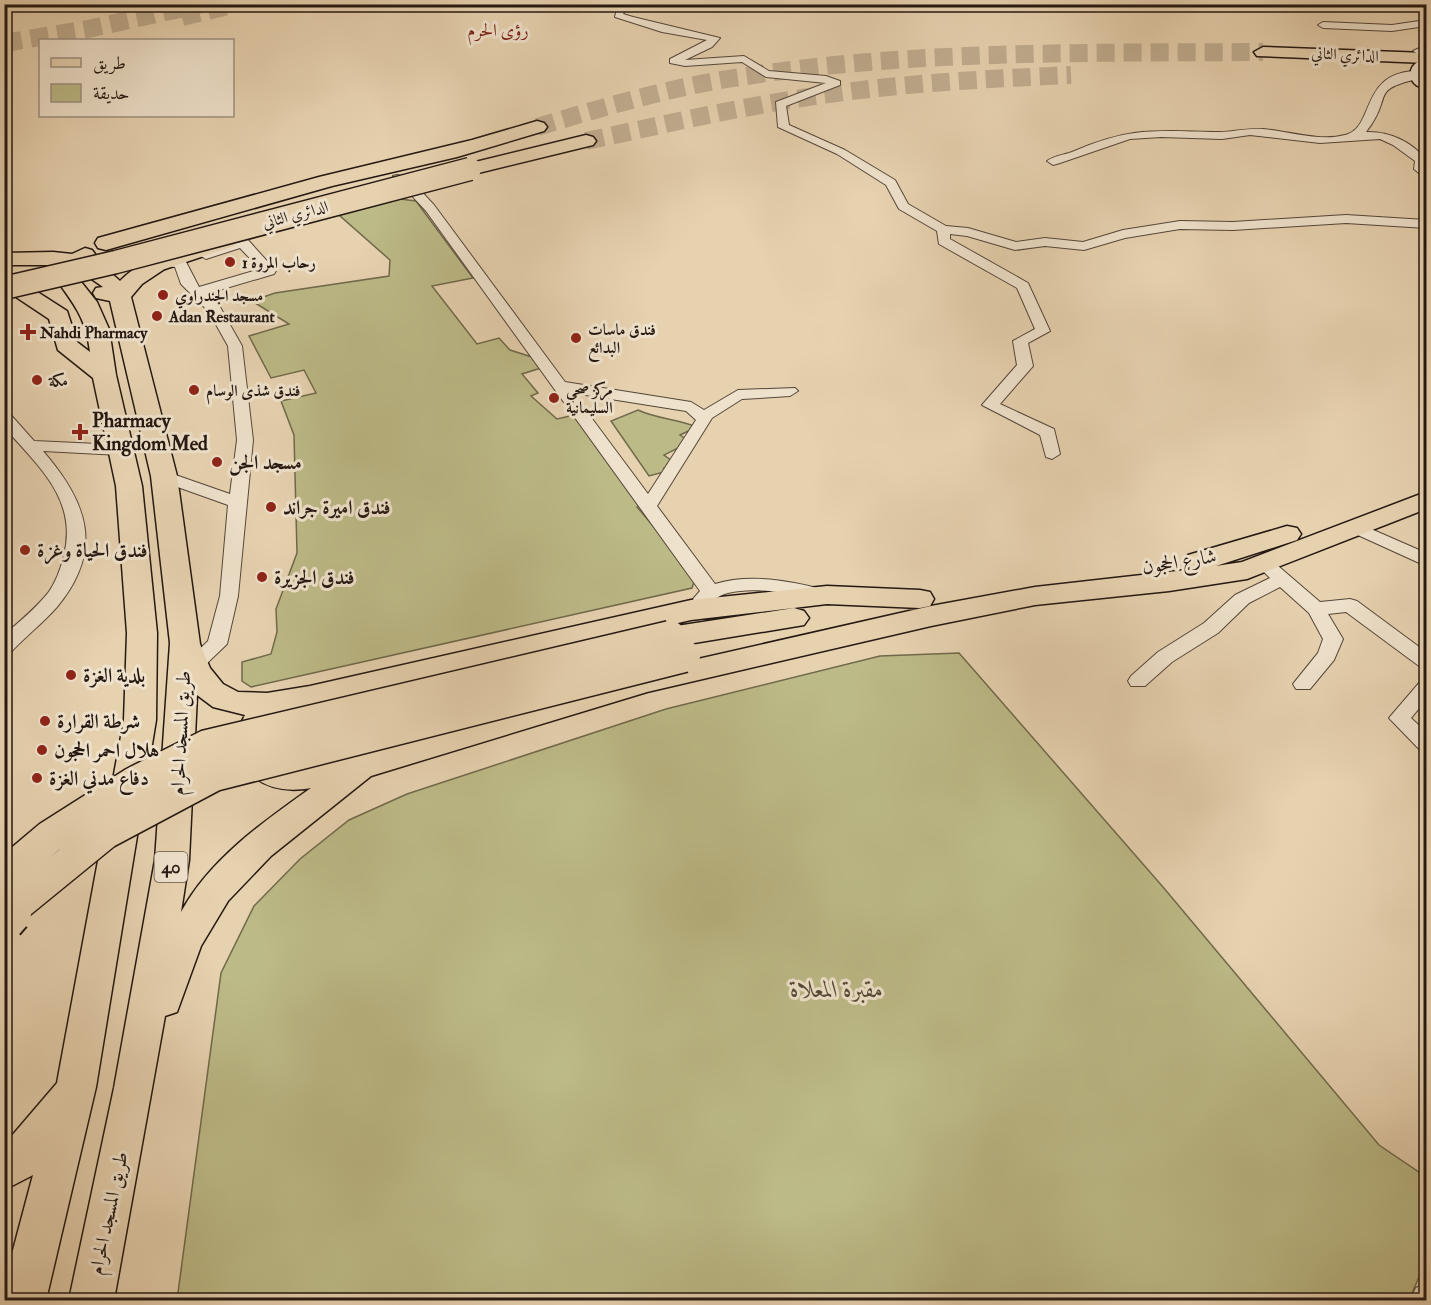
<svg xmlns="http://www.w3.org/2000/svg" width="1431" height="1305" font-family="'IM FELL Double Pica',Amiri,serif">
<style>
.green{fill:#bcba87;stroke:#70694c;stroke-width:1.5}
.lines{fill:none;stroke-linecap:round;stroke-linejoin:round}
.highway-tunnel{stroke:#c0ad90;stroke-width:18;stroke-dasharray:18 9;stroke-linecap:butt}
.street-casing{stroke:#55463a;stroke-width:2}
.secondary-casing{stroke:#241812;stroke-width:30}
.primary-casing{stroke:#241812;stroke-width:3}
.highway-casing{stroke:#241812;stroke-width:3}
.street{fill:#efe2cc;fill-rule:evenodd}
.secondary{stroke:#efe2cc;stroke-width:27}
.primary{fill:#e7d2b0;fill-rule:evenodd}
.highway{fill:#e7d2b0;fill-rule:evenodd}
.primary-bridge-far1-casing{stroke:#241812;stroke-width:35;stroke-linecap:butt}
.primary-bridge-casing{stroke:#241812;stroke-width:44;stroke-linecap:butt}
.highway-bridge-casing{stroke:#241812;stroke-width:25;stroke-linecap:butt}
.primary-bridge-far1{stroke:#e7d2b0;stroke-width:32}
.primary-bridge{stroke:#e7d2b0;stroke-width:40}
.highway-bridge{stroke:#e7d2b0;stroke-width:22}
.poi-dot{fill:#8f2418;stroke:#efe2cc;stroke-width:2}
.labels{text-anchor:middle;stroke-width:6;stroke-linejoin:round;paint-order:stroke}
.far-street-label{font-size:16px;fill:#241812;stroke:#efe2cc}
.far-poi-label{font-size:16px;font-weight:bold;fill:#241812;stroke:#efe2cc;text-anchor:start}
.far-neighbourhood-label{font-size:18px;fill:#7a1f14;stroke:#efe2cc}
.shield{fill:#efe2cc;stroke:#61554a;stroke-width:1.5}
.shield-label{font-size:18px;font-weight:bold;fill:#241812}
.poi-label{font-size:20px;font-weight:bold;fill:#241812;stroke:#efe2cc;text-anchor:start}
.street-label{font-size:20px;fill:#241812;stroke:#efe2cc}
.near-park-label{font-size:24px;font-style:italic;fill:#524935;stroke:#efe2cc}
</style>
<rect width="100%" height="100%" fill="#e7d2b0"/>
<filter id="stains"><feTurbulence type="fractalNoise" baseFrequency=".00333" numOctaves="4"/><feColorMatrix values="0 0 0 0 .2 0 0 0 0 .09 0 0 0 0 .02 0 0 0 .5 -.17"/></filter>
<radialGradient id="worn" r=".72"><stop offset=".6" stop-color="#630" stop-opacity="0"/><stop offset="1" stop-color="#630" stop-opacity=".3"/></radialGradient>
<path class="green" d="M 400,199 L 416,201 L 473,278 L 432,286 L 477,344 L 499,338 L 510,350 L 535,358 L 541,368 L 522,374 L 538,393 L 531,396 L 557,419 L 578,414 L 647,503 L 637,507 L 696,576 L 692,588 L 251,687 L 242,681 L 242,662 L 271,654 L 277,632 L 276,609 L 297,553 L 294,435 L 281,401 L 316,393 L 304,370 L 271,378 L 249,336 L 289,324 L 252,301 L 275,293 L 389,276 L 390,260 L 339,215 Z
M 638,410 C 657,419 678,419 697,427 L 680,435 L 690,442 L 664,455 L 675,463 L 664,468 L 664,472 L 649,476 L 611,421 Z
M 959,653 L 1163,887 L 1379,1145 L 1426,1177 L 1426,1261 L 1409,1300 L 177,1300 L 221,973 L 254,906 L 300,859 L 349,820 L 407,794 L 666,709 L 880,656 Z"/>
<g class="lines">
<path class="highway-tunnel" d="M 182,17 L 236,4
M 4,43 L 88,29 L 202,4
M 537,127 C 604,107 671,87 740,77 C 913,50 1089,53 1263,52
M 586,141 C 658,126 729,109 802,98 C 891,84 981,79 1071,75"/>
<defs>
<path id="street" d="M 618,4 L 628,4 L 623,14 L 633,17 L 720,38 L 712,47 L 685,60 L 744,56 L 769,71 L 826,76 L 840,81 L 840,85 L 786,106 L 789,125 L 845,150 L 895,180 L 908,204 L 946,226 L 968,228 L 1016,242 L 1045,238 L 1083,242 L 1123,230 L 1180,221 L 1233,222 L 1346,215 L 1426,220 L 1426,228 L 1346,223 L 1233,230 L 1180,229 L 1125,238 L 1084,250 L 1045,246 L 1015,250 L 967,236 L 950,234 L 950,239 L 1028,283 L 1050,331 L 1028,343 L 1033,366 L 1000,404 L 1054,429 L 1060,454 L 1052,459 L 1046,457 L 1040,435 L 982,405 L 1017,365 L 1013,341 L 1035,329 L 1017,288 L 939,244 L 937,231 L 899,209 L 886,185 L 837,154 L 778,127 L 776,102 L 826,83 L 766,77 L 742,62 L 685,66 L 670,63 L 670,59 L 707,40 L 662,32 L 615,17 Z
M 1426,20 L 1426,26 L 1392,31 L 1323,28 L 1318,25 L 1323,22 L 1392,25 Z
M 1426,45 L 1426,51 L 1418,54 L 1413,51 Z
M 1426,71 L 1426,77 C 1365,90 1396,94 1366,132 C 1390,131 1411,142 1426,159 L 1426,179 L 1414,169 L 1415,161 L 1393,145 L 1380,139 L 1320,143 L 1250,135 L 1222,139 L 1161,137 L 1130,139 L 1060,163 L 1053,165 L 1047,161 C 1053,156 1064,155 1072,152 C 1132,126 1156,131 1219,132 C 1233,132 1247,128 1263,129 C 1289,131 1319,142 1345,135 C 1377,128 1357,67 1426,71 Z
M 397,175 L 409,178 L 434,205 L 565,382 L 691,402 L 704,410 L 738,390 L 795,388 L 798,391 L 790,396 L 742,399 L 712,418 L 657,506 L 715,584 C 749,573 791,581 825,590 L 827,594 L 825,598 L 818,600 C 790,594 757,586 728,593 C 718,595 711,603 702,605 L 695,603 L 693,599 L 700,591 L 426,211 L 401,184 L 393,182 L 393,176 ZM 573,393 L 686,411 L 696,420 L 648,494 Z
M 243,239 L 248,240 L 276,271 L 274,274 L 206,294 L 220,307 L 242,346 L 253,440 L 238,596 L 227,644 L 201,669 L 187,669 L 184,664 L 208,641 L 220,596 L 228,505 L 158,480 L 156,476 L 164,471 L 230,494 L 237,440 L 228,346 L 209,312 L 181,284 L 175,267 L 160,265 L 158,262 L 165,258 L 185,260 L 199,287 L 260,269 L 240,248 L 206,259 L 199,255 Z
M 4,412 L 10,414 L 34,441 L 120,445 L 128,450 L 120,455 L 43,451 C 87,502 105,549 57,607 C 43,623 26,636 11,652 L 4,653 L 4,635 C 19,622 35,609 48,593 C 56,582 61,568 64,555 C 78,499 38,466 4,427 Z
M 1355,522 L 1426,553 L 1426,566 L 1349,531 L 1346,527 L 1349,523 Z
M 1264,557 L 1270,559 L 1320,602 L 1350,599 L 1357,601 L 1426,652 L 1426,668 L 1419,666 L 1346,612 L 1328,614 L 1343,639 L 1334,660 L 1310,689 L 1296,689 L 1293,684 L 1318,653 L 1323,639 L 1309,613 L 1280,587 L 1249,603 L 1218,633 L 1172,662 L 1145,686 L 1131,686 L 1128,681 L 1131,676 L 1158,652 L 1204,623 L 1235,595 L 1270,578 L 1255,563 Z
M 1426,681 L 1426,700 L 1411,718 L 1426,732 L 1426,752 L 1419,749 L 1389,718 L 1419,683 Z
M 1426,1283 L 1426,1300 L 1410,1300 L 1416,1288 Z"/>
<path id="secondary" d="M 1424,74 L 1426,74"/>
<path id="primary" d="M 85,248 L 92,250 L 95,254 L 91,260 L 102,265 L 120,281 C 132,269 155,253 172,258 L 175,262 L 142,284 L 131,297 L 177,476 L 200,644 L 210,668 L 223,684 L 238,692 L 267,693 L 310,686 L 691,600 L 827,586 L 920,590 L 930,592 L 934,599 L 930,606 L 920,608 L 827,604 L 691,620 L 318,706 L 270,727 L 262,746 L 277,763 L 293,767 L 362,755 L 645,671 L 931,606 L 1035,587 L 1195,569 L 1188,567 L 1184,561 L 1188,555 L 1287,526 L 1297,528 L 1301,534 L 1297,540 L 1216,566 L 1242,562 L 1426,492 L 1426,509 L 1247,579 L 1169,591 L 1035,605 L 931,626 L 647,692 L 371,776 L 271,856 L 228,901 L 201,946 L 177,1012 L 165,1016 L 114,1300 L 69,1300 L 114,1088 L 155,860 L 170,643 L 151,476 L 110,301 L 96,298 L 93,293 L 96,288 L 103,287 L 79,270 L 78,278 L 97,302 L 109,329 L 116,375 L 142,486 L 157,633 L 156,720 L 96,1087 L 46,1300 L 4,1300 L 4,1284 L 33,1175 L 4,1190 L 4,1145 L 57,1083 L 124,720 L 127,633 L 116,486 L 93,378 L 58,350 L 49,319 L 4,289 L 4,273 L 11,275 L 67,311 L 77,342 L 90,352 C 86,318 75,306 56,279 L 60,265 L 4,265 L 4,253 L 53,252 L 72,254 ZM 197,695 L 213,707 L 245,715 L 229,748 C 247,780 273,795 311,788 C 263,822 210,859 181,912 L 189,860 Z
M 794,608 L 804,611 L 809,618 L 804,625 L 670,647 L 660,644 L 655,637 L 660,630 L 670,627 Z"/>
<path id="highway" d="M 1263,47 L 1426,53 L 1426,63 L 1257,56 L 1254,52 Z
M 537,121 L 544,123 L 547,127 L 544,131 L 457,157 L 332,186 L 106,250 L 98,248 L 95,243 L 98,238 L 319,177 L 472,140 Z
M 586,135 L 593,137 L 596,141 L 593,145 L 470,175 L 463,173 L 460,169 L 463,165 Z
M 226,234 L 234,236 L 237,241 L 234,246 L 165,269 L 157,267 L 154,262 L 157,257 Z"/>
</defs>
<use href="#street" class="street-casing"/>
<use href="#secondary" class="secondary-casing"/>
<use href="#primary" class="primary-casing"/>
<use href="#highway" class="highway-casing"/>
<use href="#street" class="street"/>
<use href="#secondary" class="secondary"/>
<use href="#primary" class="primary"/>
<use href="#highway" class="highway"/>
<defs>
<path id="primary-bridge-far1" d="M 4,875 L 49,837 L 134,783 L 207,746 L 670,637
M 9,914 L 18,904 L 105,833 L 214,775 L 684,656"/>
<path id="primary-bridge" d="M 4,921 L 11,913"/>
<path id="highway-bridge" d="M 4,288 L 116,262 L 470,169"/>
</defs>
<use href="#primary-bridge-far1" class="primary-bridge-far1-casing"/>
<use href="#primary-bridge" class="primary-bridge-casing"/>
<use href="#highway-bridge" class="highway-bridge-casing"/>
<use href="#primary-bridge-far1" class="primary-bridge-far1"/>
<use href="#primary-bridge" class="primary-bridge"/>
<use href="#highway-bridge" class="highway-bridge"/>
</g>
<g class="poi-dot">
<circle cx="230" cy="262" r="6"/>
<circle cx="163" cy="295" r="6"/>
<circle cx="157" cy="316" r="6"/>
<path d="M25 323h6v6h6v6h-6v6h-6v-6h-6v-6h6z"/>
<circle cx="576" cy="338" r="6"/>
<circle cx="37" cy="380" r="6"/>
<circle cx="194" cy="390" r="6"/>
<circle cx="554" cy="398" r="6"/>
<path d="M77 423h6v6h6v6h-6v6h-6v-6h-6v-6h6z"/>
<circle cx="217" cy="462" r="6"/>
<circle cx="271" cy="507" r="6"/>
<circle cx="25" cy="550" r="6"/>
<circle cx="262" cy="577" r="6"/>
<circle cx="71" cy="675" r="6"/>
<circle cx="45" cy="721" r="6"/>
<circle cx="42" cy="750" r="6"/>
<circle cx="37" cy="778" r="6"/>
</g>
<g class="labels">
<g class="far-street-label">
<text transform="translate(1345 54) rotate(3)" y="6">الدائري الثاني</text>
<text transform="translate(295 214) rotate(-15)" y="6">الدائري الثاني</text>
</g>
<g class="far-poi-label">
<text x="242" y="268">رحاب المروة 1</text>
<text x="175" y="301">مسجد الجندراوي</text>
<text x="169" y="322">Adan Restaurant</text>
<text x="588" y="335">فندق ماسات<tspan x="588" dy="18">البدائع</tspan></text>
<text x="40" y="338">Nahdi Pharmacy</text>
<text x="49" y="386">مكة</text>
<text x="566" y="395">مركز صحي<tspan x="566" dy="18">السليمانية</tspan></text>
<text x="206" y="396">فندق شذى الوسام</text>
</g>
<g class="far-neighbourhood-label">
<text x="498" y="36">رؤى الحرم</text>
</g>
<rect class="shield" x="154.5" y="852" width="33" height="30" rx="4.5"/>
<g class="shield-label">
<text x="171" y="873">40</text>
</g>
<g class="poi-label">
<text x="92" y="427">Pharmacy<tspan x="92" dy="23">Kingdom Med</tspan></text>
<text x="229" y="469">مسجد الجن</text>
<text x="283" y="514">فندق اميرة جراند</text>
<text x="37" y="557">فندق الحياة وغزة</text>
<text x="274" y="584">فندق الجزيرة</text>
<text x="83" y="682">بلدية الغزة</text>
<text x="57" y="728">شرطة القرارة</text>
<text x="54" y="757">هلال احمر الحجون</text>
<text x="49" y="785">دفاع مدني الغزة</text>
</g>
<g class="street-label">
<text transform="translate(1179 561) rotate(-9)" y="7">شارع الحجون</text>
<text transform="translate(180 733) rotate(-87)" y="7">طريق المسجد الحرام</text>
<text transform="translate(108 1213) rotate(-78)" y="7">طريق المسجد الحرام</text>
</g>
<g class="near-park-label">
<text x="837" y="997">مقبرة المعلاة</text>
</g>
</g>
<rect width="1431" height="1305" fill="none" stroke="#e7d2b0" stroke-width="24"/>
<rect x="6" y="6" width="1419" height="1293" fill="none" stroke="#241812" stroke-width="3"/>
<rect x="12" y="12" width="1407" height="1281" fill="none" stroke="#241812" stroke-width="1.5"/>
<rect x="39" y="39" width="195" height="78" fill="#efe2cc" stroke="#9e9182" stroke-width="1.5"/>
<rect x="51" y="58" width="30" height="9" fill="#e7d2b0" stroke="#9e9182" stroke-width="1.5"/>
<text x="93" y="69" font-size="18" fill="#241812">طريق</text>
<rect x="51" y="84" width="30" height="18" fill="#bcba87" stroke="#9e9182" stroke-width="1.5"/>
<text x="93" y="99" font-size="18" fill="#241812">حديقة</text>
<rect width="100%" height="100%" filter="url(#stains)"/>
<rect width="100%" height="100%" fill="url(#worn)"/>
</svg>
